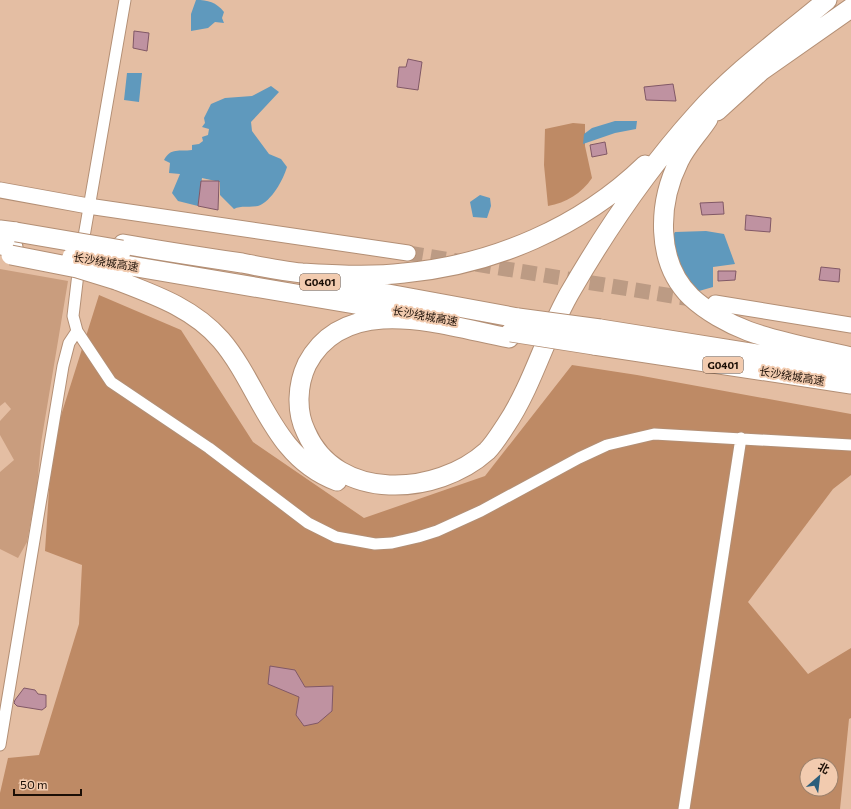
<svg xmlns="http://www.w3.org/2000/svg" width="851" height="809" font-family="Commissioner,'Noto Sans SC',sans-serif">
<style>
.green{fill:#c99d7e}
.forest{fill:#be8a65;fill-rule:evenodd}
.water{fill:#5f99bd}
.building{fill:#bf92a1;stroke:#815866}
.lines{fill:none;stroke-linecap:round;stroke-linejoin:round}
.secondary-tunnel{stroke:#bc9b84;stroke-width:15;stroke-dasharray:15 8;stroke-linecap:butt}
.street-casing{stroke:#b38f75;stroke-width:13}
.secondary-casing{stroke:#b38f75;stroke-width:17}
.highway-casing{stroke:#b38f75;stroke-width:21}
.street{stroke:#fff;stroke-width:11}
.secondary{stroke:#fff;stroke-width:15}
.highway{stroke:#fff;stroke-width:19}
.highway-bridge-casing{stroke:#b38f75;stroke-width:21;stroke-linecap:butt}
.highway-bridge{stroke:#fff;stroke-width:19}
.labels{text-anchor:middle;stroke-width:4;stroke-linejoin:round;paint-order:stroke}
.shield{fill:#f2cbaf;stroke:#5c4739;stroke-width:1}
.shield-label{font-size:10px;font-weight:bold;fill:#1c0f06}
.street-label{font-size:11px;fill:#1c0f06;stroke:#f2cbaf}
</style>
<rect width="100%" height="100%" fill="#e4bea3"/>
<path class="green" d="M 0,269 L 68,281 L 41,443 L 37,486 L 27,542 L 18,558 L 0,549 L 0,472 L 14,460 L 0,435 L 0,421 L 11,409 L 5,402 L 0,406 Z"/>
<path class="forest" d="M 573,123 L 585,124 L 585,146 L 592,178 C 582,193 566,203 548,206 L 544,165 L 545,129 Z
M 99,295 L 181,330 L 253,442 L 364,518 L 485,476 L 572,365 L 637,375 L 851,414 L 851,475 L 833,489 L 748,602 L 808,674 L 851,648 L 851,718 L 849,719 L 840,809 L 0,809 L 0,793 L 8,758 L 39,755 L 79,624 L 82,565 L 45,551 L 52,444 ZM 807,765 L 831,765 L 831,789 L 807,789 Z"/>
<path class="water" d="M 196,0 C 208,0 216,2 224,12 L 222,18 L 224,23 L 215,22 L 208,28 L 191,31 L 191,14 Z
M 127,73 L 142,73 L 139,102 L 124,100 Z
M 271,86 L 279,92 L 251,122 L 252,131 L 269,154 L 281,159 L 287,167 C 283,180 272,201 258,206 C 249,208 241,205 234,209 L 220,195 L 220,182 L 202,178 L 198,206 L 178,201 L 172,193 L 180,174 L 169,173 L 170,163 L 164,160 C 171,147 179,152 192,150 L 192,145 L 199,144 L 203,141 L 202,137 L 208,135 L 209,129 L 202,127 L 205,123 L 204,118 L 211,104 L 225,98 L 252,96 Z
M 615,121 L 637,121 L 636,129 L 615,133 L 583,144 L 584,134 L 592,128 Z
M 480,195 L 490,198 L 491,206 L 487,218 L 473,217 L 470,202 Z
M 706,231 L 724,234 L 735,264 L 713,267 L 713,287 L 699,291 C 681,275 677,262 671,239 L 675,232 Z"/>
<path class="building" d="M 134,31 L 149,33 L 147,51 L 133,48 Z
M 408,59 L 422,62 L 418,90 L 397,87 L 399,67 L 406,67 Z
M 673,84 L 676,101 L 646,100 L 644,87 Z
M 605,142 L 607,154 L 592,157 L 590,145 Z
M 201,181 L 219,181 L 218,210 L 198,206 Z
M 723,202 L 724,214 L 702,215 L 700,203 Z
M 746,215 L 771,218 L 770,232 L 745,230 Z
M 821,267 L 840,269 L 839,282 L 819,280 Z
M 718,271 L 736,271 L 735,280 L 718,281 Z
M 270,666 L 295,670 L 305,687 L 333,686 L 332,711 L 318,723 L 304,726 L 296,715 L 299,697 L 268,684 Z
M 24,688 L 35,690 L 38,694 L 46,695 L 46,707 L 42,710 L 17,706 L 14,703 L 15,700 Z"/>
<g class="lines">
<path class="secondary-tunnel" d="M 408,253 L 697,300"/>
<defs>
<path id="street" d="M 82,248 L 125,0
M 79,265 L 73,316 L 77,331 L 111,382 L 209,448 L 308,523 L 336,537 L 375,544 L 392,543 L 418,537 L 437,531 L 481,511 L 579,458 L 607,445 L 654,434 L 851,445
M 0,745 L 63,366 L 69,343 L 77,331
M 684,809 L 741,438"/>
<path id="secondary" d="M 0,190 L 88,206 L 408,253
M 715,303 L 851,325"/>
<path id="highway" d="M 717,111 L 761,71 L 851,8
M 708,119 C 699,133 686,146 679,161 C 658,203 655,262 691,297 C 706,311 729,324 748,331 C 781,343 817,349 851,357
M 0,230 L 16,232
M 123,244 C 162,251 202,257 242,263 C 262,267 282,271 302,273 C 336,275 371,277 404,273 C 493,265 581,227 645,165
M 0,245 L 13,247
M 119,264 L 396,311
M 116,280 C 155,295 193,308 221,340 C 261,387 272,457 337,481
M 334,284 L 518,318
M 600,329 L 851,369
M 509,338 C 445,326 346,290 307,364 C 297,385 296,412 306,432 C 337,503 437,496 487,451 C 494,444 500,434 506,425 C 534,383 546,332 572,289 C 608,227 649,167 697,114 C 735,71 783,37 827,0
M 594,345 L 851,384"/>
</defs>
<use href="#street" class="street-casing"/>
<use href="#secondary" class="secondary-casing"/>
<use href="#highway" class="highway-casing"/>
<use href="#street" class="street"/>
<use href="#secondary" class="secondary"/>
<use href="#highway" class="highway"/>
<defs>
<path id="highway-bridge" d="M 16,232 L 122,250
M 11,255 L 77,268 L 116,280
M 72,257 L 119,264
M 518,318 L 600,329
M 511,332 L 594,345"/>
</defs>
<use href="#highway-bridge" class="highway-bridge-casing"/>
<use href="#highway-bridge" class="highway-bridge"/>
</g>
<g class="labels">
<g class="shield">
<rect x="300" y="274" width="40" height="16" rx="3"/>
<rect x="703" y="357" width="40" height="16" rx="3"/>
</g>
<g class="shield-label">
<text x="320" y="286">G0401</text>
<text x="723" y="369">G0401</text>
</g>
<g class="street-label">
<text transform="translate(106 262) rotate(9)" y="4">长沙绕城高速</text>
<text transform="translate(425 316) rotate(10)" y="4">长沙绕城高速</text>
<text transform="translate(792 376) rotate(9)" y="4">长沙绕城高速</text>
</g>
</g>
<g transform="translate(819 777) rotate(28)"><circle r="19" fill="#f2cbaf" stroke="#9c806b"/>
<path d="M0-3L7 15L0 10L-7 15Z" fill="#2c5e7b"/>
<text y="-6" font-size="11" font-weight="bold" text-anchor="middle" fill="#1c0f06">北</text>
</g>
<path d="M14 789v6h67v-6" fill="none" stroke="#1c0f06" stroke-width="2"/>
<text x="20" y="789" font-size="12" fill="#1c0f06" stroke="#f2cbaf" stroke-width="3" paint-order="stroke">50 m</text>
</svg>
